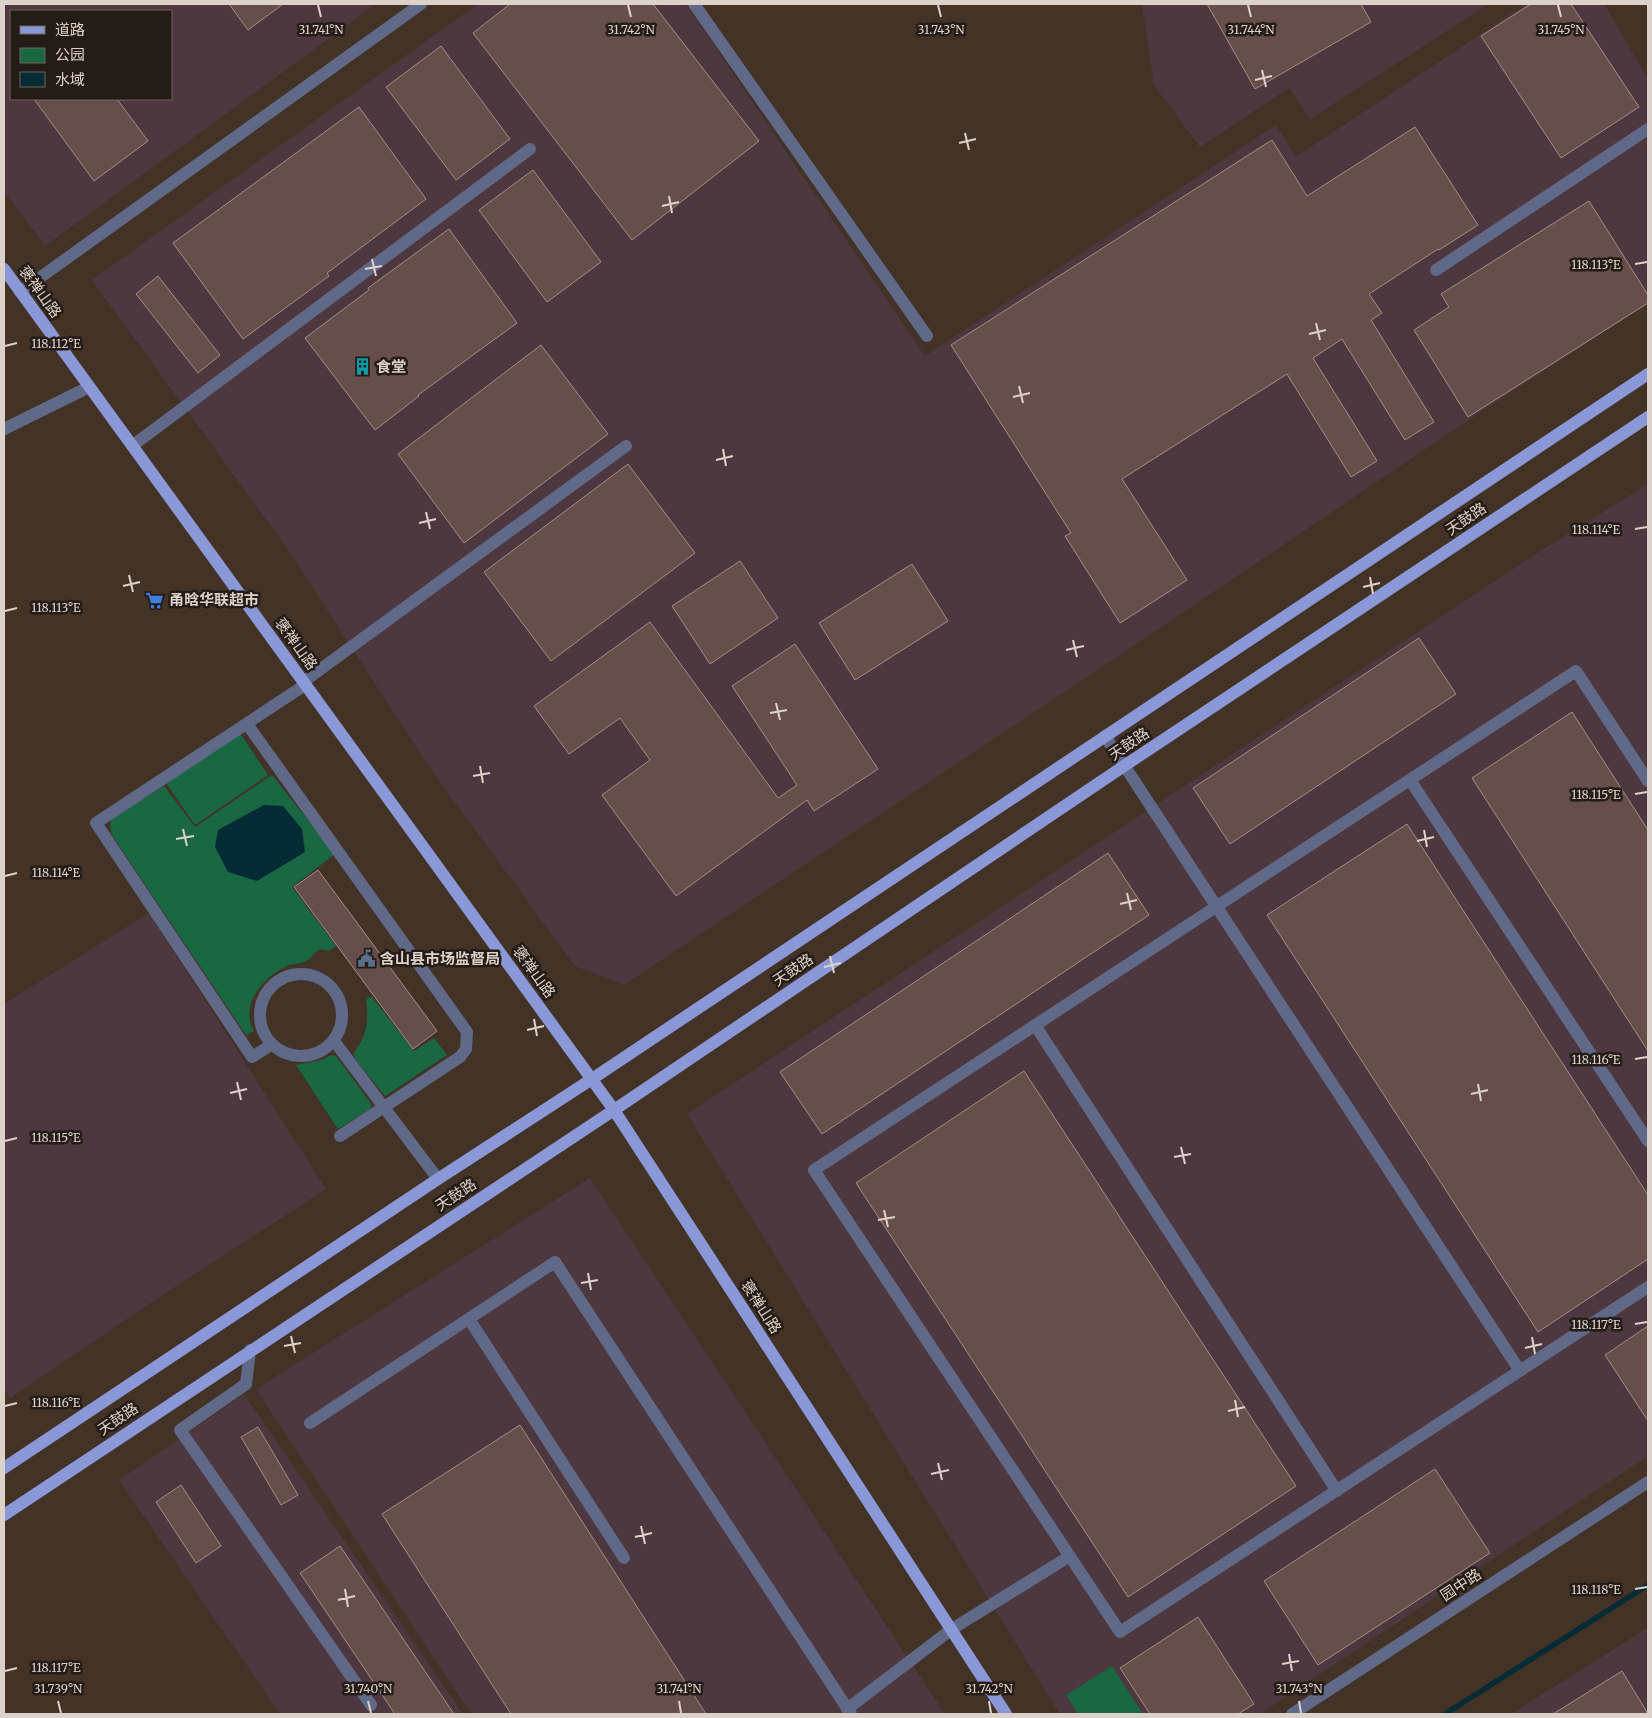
<svg xmlns="http://www.w3.org/2000/svg" width="1652" height="1718" font-family="Merriweather,'Noto Sans SC',serif">
<style>
.industrial{fill:#4c383e;fill-rule:evenodd}
.green{fill:#1a6744}
.water{fill:#052c35}
.lines{fill:none;stroke-linecap:round;stroke-linejoin:round}
.stream{stroke:#052c35;stroke-width:5.5}
.building{fill:#664f4a;stroke:#a68d88}
.minor{stroke:#616988;stroke-width:12}
.major{stroke:#8b98d8;stroke-width:12}
.ticks{fill:none;stroke:#ddd2ca;stroke-width:2}
.labels{text-anchor:middle;stroke-width:5;stroke-linejoin:round;paint-order:stroke}
.street-label{font-size:15px;fill:#ddd2ca;stroke:#241c17}
.poi-label{font-size:15px;font-weight:bold;fill:#ddd2ca;stroke:#241c17;text-anchor:start}
.ticks-label{font-size:12px;text-anchor:middle;fill:#ddd2ca;stroke:#241c17;stroke-width:5;stroke-linejoin:round;paint-order:stroke}
</style>
<rect width="100%" height="100%" fill="#433327"/>
<path class="industrial" d="M 4,4 L 376,4 L 45,246 L 4,191 ZM 11,11 L 171,11 L 171,99 L 11,99 Z
M 478,4 L 686,4 L 925,356 L 1276,125 L 1296,157 L 1526,4 L 1604,4 L 1648,79 L 1648,303 L 1461,425 L 1117,657 L 624,985 L 575,966 L 430,768 L 287,548 L 92,280 Z
M 1142,4 L 1489,4 L 1310,119 L 1289,88 L 1200,147 L 1154,85 Z
M 1648,484 L 1648,1456 L 1260,1714 L 1060,1714 L 687,1114 L 1542,550 Z
M 149,913 L 326,1189 L 164,1294 L 10,1398 L 4,1388 L 4,1004 Z
M 590,1178 L 945,1714 L 471,1714 L 256,1389 Z
M 244,1394 L 463,1714 L 280,1714 L 119,1480 Z
M 1648,1627 L 1648,1714 L 1511,1714 L 1619,1646 Z"/>
<path class="green" d="M 240,733 L 268,775 L 195,825 L 166,783 Z
M 272,775 L 335,854 L 292,887 L 336,946 L 329,951 C 313,946 316,956 306,961 C 300,964 293,963 287,966 C 268,974 245,998 250,1020 C 250,1024 252,1028 254,1031 L 246,1035 L 112,835 L 110,826 L 111,819 L 164,786 L 195,827 Z
M 371,996 L 414,1051 L 434,1038 L 447,1055 L 385,1096 L 355,1059 L 354,1053 C 367,1034 369,1023 366,1000 Z
M 331,1055 L 336,1056 L 372,1105 L 370,1109 L 338,1129 L 296,1065 L 322,1060 Z
M 1112,1666 L 1143,1714 L 1078,1714 L 1066,1695 Z"/>
<path class="water" d="M 264,805 L 283,806 L 302,829 L 305,852 L 257,881 L 228,872 L 215,847 L 218,830 Z"/>
<g class="lines">
<path class="stream" d="M 1445,1714 L 1648,1585"/>
</g>
<path class="building" d="M 229,4 L 283,4 L 248,30 Z
M 510,4 L 653,4 L 759,141 L 632,240 L 473,33 Z
M 1207,4 L 1361,4 L 1371,22 L 1255,89 Z
M 1531,4 L 1571,4 L 1639,107 L 1561,158 L 1481,36 Z
M 441,46 L 510,139 L 456,180 L 386,87 Z
M 34,99 L 117,99 L 148,141 L 94,181 Z
M 359,107 L 426,199 L 327,273 L 329,276 L 243,339 L 173,243 Z
M 1415,127 L 1478,225 L 1439,250 L 1438,249 L 1369,294 L 1382,313 L 1371,320 L 1434,422 L 1405,440 L 1342,339 L 1313,358 L 1377,461 L 1351,477 L 1287,374 L 1122,479 L 1187,580 L 1120,623 L 1065,536 L 1071,533 L 951,345 L 1272,140 L 1307,196 Z
M 533,170 L 601,262 L 547,302 L 479,210 Z
M 1589,201 L 1648,295 L 1648,303 L 1468,417 L 1414,330 L 1449,307 L 1441,294 Z
M 449,229 L 517,323 L 418,395 L 419,396 L 375,430 L 305,338 L 369,290 L 368,288 Z
M 158,276 L 220,355 L 198,373 L 136,294 Z
M 541,345 L 608,434 L 464,543 L 398,454 Z
M 628,464 L 695,553 L 551,661 L 484,572 Z
M 740,561 L 778,618 L 710,664 L 672,606 Z
M 912,564 L 948,621 L 855,680 L 819,623 Z
M 650,622 L 778,798 L 797,785 L 732,686 L 795,644 L 878,769 L 814,811 L 807,800 L 676,896 L 602,795 L 650,760 L 620,718 L 569,754 L 534,706 Z
M 1419,638 L 1456,694 L 1230,844 L 1193,788 Z
M 1572,712 L 1648,830 L 1648,1051 L 1472,778 Z
M 1407,824 L 1648,1195 L 1648,1259 L 1538,1332 L 1267,915 Z
M 1108,853 L 1149,915 L 822,1134 L 780,1072 Z
M 318,870 L 437,1031 L 413,1049 L 294,887 Z
M 1024,1071 L 1296,1486 L 1128,1597 L 856,1183 Z
M 1648,1326 L 1648,1421 L 1605,1355 Z
M 520,1425 L 706,1714 L 511,1714 L 382,1514 Z
M 258,1427 L 298,1495 L 281,1505 L 241,1437 Z
M 1435,1469 L 1490,1553 L 1318,1665 L 1264,1581 Z
M 181,1485 L 221,1546 L 196,1563 L 156,1502 Z
M 340,1546 L 454,1714 L 395,1714 L 300,1573 Z
M 1198,1617 L 1254,1704 L 1238,1714 L 1150,1714 L 1120,1668 Z
M 1622,1671 L 1648,1714 L 1553,1714 Z"/>
<g class="lines">
<path class="minor" d="M 694,4 L 927,336
M 1436,270 L 1648,129
M 20,292 L 421,4
M 4,429 L 89,387
M 132,446 L 530,149
M 303,682 L 626,446
M 247,724 L 467,1032 L 466,1049 L 460,1057 L 340,1136
M 1105,736 L 1520,1371
M 1410,780 L 1648,1141
M 1648,781 L 1576,671 L 814,1170 L 1120,1632 L 1648,1287
M260 1015a41 41 0 1 1 82 0a41 41 0 1 1-82 0Z
M 1035,1025 L 1337,1491
M 334,1041 L 438,1179
M 271,1045 L 252,1057 L 96,823 L 305,685
M 469,1319 L 624,1558
M 250,1350 L 246,1384 L 180,1430 L 371,1705
M 310,1423 L 555,1262 L 851,1714
M 847,1709 L 952,1629 L 1070,1556
M 1292,1714 L 1648,1482"/>
<path class="major" d="M 4,269 L 614,1110 L 1006,1714
M 4,1468 L 438,1179 L 592,1079 L 1648,374
M 4,1515 L 614,1110 L 1124,766 L 1648,417"/>
</g>
<path class="ticks" d="M 318,5 L 321,17M 628,5 L 631,17M 938,5 L 941,17M 1248,5 L 1251,17M 1558,5 L 1561,17M 1262,70 L 1266,87M 1255,80 L 1272,76M 965,133 L 969,150M 959,143 L 976,139M 669,196 L 672,213M 662,206 L 679,202M 372,259 L 376,276M 1635,264 L 1647,262M 365,269 L 382,266M 1316,323 L 1320,340M 1309,334 L 1326,330M 5,346 L 17,343M 1019,386 L 1023,403M 1013,397 L 1030,393M 723,449 L 726,466M 716,460 L 733,456M 426,512 L 430,529M 419,523 L 436,519M 1635,529 L 1647,527M 129,575 L 133,592M 1370,577 L 1373,594M 123,586 L 140,582M 1363,587 L 1380,583M 5,611 L 17,608M 1073,640 L 1077,657M 1066,650 L 1084,646M 776,703 L 780,720M 770,713 L 787,710M 480,766 L 483,783M 473,776 L 490,773M 1635,794 L 1647,792M 183,829 L 187,846M 1424,830 L 1427,847M 176,839 L 194,836M 1417,841 L 1434,837M 5,876 L 17,873M 1127,893 L 1131,910M 1120,904 L 1137,900M 830,956 L 834,973M 824,967 L 841,963M 534,1019 L 537,1036M 527,1030 L 544,1026M 1635,1059 L 1647,1057M 237,1082 L 241,1100M 1478,1084 L 1481,1101M 230,1093 L 247,1089M 1471,1094 L 1488,1090M 5,1141 L 17,1138M 1181,1147 L 1185,1164M 1174,1157 L 1191,1154M 884,1210 L 888,1227M 878,1220 L 895,1217M 588,1273 L 591,1290M 581,1283 L 598,1280M 1635,1324 L 1647,1322M 291,1336 L 295,1353M 1532,1337 L 1535,1354M 284,1346 L 301,1343M 1525,1348 L 1542,1344M 1235,1400 L 1238,1417M 5,1406 L 17,1403M 1228,1411 L 1245,1407M 938,1463 L 942,1480M 931,1474 L 949,1470M 641,1526 L 645,1544M 635,1537 L 652,1533M 345,1589 L 348,1607M 1635,1589 L 1647,1587M 338,1600 L 355,1596M 1289,1654 L 1292,1671M 1282,1664 L 1299,1661M 5,1671 L 17,1668M 58,1701 L 61,1713M 368,1701 L 371,1713M 679,1701 L 681,1713M 989,1701 L 991,1713M 1299,1701 L 1301,1713"/>
<defs>
<symbol id="building-bare" viewBox="-9 -9 18 18"><path d="M-4-6H4V6H1V3H-1V6H-4ZM-2.5-4.3h1.7v1.8h-1.7ZM.8-4.3h1.7v1.8H.8ZM-2.5-1h1.7V.8h-1.7ZM.8-1h1.7V.8H.8Z" fill="#0f9aa8" stroke="#241c17" stroke-width="2.5" paint-order="stroke"/></symbol>
<symbol id="supermarket-bare" viewBox="-9 -9 18 18"><path d="M-6-5.5h2.5l.6 2H6L4.5 2H-2.5L-4.4-4H-6ZM-1.5 3.2a1.3 1.3 0 1 0 .1 0ZM3 3.2a1.3 1.3 0 1 0 .1 0Z" fill="#3f7fe0" stroke="#241c17" stroke-width="2.5" paint-order="stroke"/></symbol>
<symbol id="civic-bare" viewBox="-9 -9 18 18"><path d="M-.6-6.5H3V-4.5H.6V-3L4-1V1h2V6H-6V1h2V-1L-.6-3ZM-1.2 2.5V6h2.4V2.5Z" fill="#5c6f8a" stroke="#241c17" stroke-width="2.5" paint-order="stroke"/></symbol>
</defs>
<g fill-rule="evenodd">
<use href="#building-bare" x="350" y="354" width="25" height="25"/>
<use href="#supermarket-bare" x="142" y="588" width="25" height="25"/>
<use href="#civic-bare" x="354" y="946" width="25" height="25"/>
</g>
<g class="labels">
<g class="street-label">
<text transform="translate(40 292) rotate(54)" y="5">褒禅山路</text>
<text transform="translate(1466 519) rotate(-34)" y="5">天鼓路</text>
<text transform="translate(296 644) rotate(54)" y="5">褒禅山路</text>
<text transform="translate(1129 744) rotate(-34)" y="5">天鼓路</text>
<text transform="translate(793 970) rotate(-34)" y="5">天鼓路</text>
<text transform="translate(534 972) rotate(54)" y="5">褒禅山路</text>
<text transform="translate(456 1195) rotate(-33)" y="5">天鼓路</text>
<text transform="translate(761 1307) rotate(57)" y="5">褒禅山路</text>
<text transform="translate(118 1419) rotate(-34)" y="5">天鼓路</text>
<text transform="translate(1461 1585) rotate(-33)" y="5">园中路</text>
</g>
<g class="poi-label">
<text x="376" y="372">食堂</text>
<text x="169" y="605">甬晗华联超市</text>
<text x="380" y="964">含山县市场监督局</text>
</g>
</g>
<g class="ticks-label">
<text x="321" y="34">31.741°N</text>
<text x="631" y="34">31.742°N</text>
<text x="941" y="34">31.743°N</text>
<text x="1251" y="34">31.744°N</text>
<text x="1561" y="34">31.745°N</text>
<text x="1596" y="269">118.113°E</text>
<text x="56" y="348">118.112°E</text>
<text x="1596" y="534">118.114°E</text>
<text x="56" y="612">118.113°E</text>
<text x="1596" y="799">118.115°E</text>
<text x="56" y="877">118.114°E</text>
<text x="1596" y="1064">118.116°E</text>
<text x="56" y="1142">118.115°E</text>
<text x="1596" y="1329">118.117°E</text>
<text x="56" y="1407">118.116°E</text>
<text x="1596" y="1594">118.118°E</text>
<text x="56" y="1672">118.117°E</text>
<text x="58" y="1693">31.739°N</text>
<text x="368" y="1693">31.740°N</text>
<text x="679" y="1693">31.741°N</text>
<text x="989" y="1693">31.742°N</text>
<text x="1299" y="1693">31.743°N</text>
</g>
<rect width="1652" height="1718" fill="none" stroke="#ddd2ca" stroke-width="10"/>
<rect x="10" y="10" width="162" height="90" fill="#241c17" stroke="#6e655f"/>
<rect x="20" y="26" width="25" height="8" fill="#8b98d8" stroke="#6e655f"/>
<text x="55" y="35" font-size="15" fill="#ddd2ca">道路</text>
<rect x="20" y="48" width="25" height="15" fill="#1a6744" stroke="#6e655f"/>
<text x="55" y="60" font-size="15" fill="#ddd2ca">公园</text>
<rect x="20" y="72" width="25" height="15" fill="#052c35" stroke="#6e655f"/>
<text x="55" y="85" font-size="15" fill="#ddd2ca">水域</text>
</svg>
